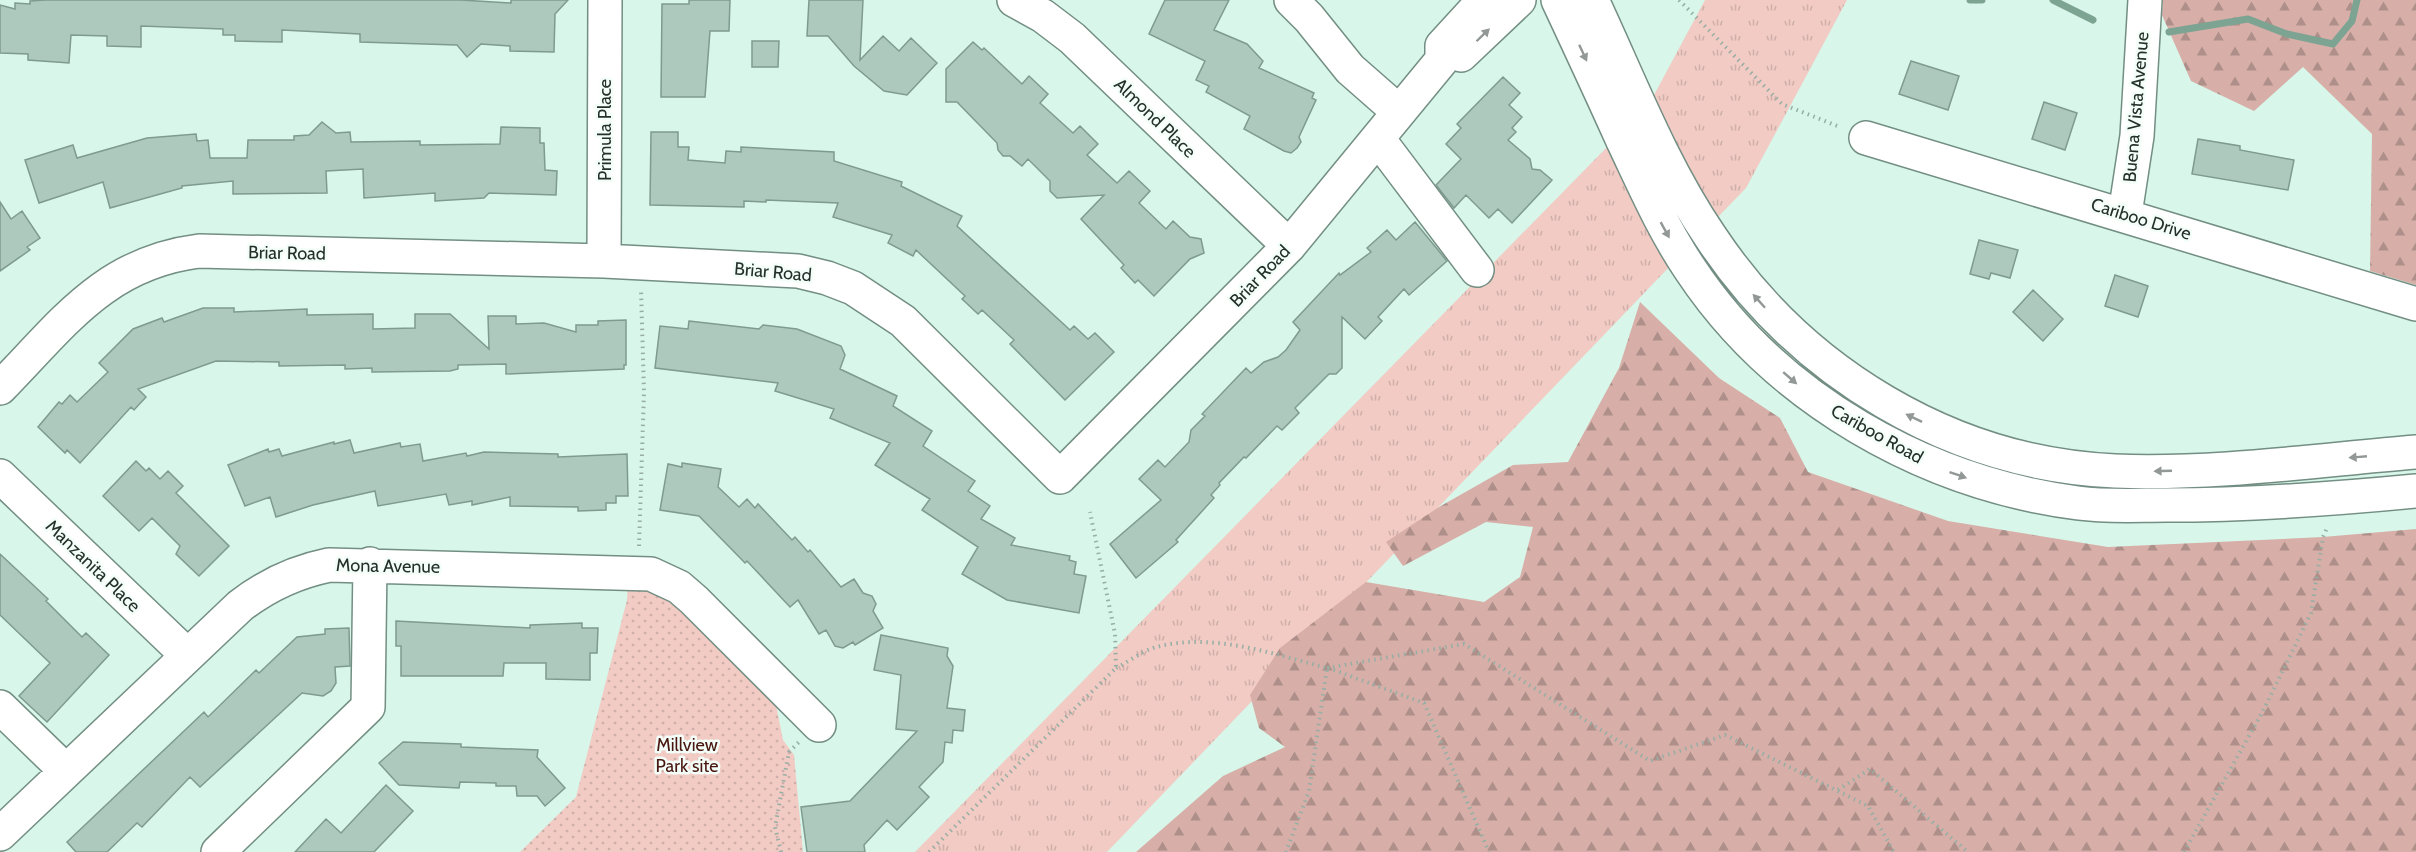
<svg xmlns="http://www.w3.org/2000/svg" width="2416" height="852" font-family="Cabin,sans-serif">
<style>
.grass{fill:url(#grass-tufts)}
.forest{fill:url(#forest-firs)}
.park{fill:url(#park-dots)}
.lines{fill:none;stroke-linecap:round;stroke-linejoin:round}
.stream{stroke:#7da393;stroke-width:7}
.building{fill:#adc9bd;stroke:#7f9a8f;stroke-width:1.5}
.minor-casing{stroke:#738e83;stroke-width:36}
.path{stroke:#97aea4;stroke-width:4;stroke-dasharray:1.5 4.5;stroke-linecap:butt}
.minor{stroke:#fff;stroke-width:33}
.oneway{fill:#929896}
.labels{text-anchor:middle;stroke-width:5;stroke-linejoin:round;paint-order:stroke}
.street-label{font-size:18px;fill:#25302c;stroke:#f3fef9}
.park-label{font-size:18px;fill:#48160f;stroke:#f3fef9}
</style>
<defs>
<pattern id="grass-tufts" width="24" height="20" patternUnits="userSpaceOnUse" patternTransform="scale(1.5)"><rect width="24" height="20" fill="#f1cbc4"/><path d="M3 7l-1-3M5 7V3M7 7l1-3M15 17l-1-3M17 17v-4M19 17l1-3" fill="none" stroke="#ceafa9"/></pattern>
<pattern id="forest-firs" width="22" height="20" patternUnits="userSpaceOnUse" patternTransform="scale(1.5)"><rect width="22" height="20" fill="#d7afa8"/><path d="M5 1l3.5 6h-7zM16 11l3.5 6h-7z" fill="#ae8f89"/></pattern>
<pattern id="park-dots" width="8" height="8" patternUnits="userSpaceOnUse" patternTransform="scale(1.5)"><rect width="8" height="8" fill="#f1cbc4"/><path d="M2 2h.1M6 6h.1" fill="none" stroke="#ceafa9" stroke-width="1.8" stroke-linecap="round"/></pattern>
</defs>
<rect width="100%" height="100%" fill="#d8f6e9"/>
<path class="grass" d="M 1705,0 L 1847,0 L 1746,188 L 1715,220 L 1686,168 L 1654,95 Z
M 1611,143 L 1673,263 L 1107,852 L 915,852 Z"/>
<path class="forest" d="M 2163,0 L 2416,0 L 2416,285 L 2370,271 L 2372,134 L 2303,67 L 2254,111 L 2191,81 L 2162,15 Z
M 1640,302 L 1719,378 L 1780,418 L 1808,472 L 1948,521 L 2108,547 L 2323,537 L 2416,529 L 2416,852 L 1136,852 L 1223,776 L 1285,747 L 1259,728 L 1250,695 L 1280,648 L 1366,582 L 1484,602 L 1520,577 L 1533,527 L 1486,522 L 1403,566 L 1386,542 L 1439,507 L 1513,465 L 1568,462 L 1619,368 Z"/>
<path class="park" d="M 628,585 L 659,594 L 680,608 L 776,705 L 783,740 L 794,755 L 803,852 L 520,852 L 576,797 L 627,600 Z"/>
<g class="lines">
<path class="stream" d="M 1970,0 L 1982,0
M 2053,0 L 2093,20
M 2169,32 L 2248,19 L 2287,34 L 2333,44 L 2352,21 L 2357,0"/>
</g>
<path class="building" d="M 45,0 L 461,0 L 511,3 L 511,0 L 568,0 L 555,14 L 554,52 L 510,51 L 510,46 L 481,44 L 467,57 L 457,45 L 360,42 L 360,34 L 282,30 L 282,42 L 235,41 L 235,35 L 223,35 L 223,29 L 141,26 L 141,47 L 107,46 L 107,36 L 71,35 L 69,63 L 28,60 L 28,54 L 0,53 L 0,5 L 15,9 L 15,3 L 30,4 L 30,1 Z
M 689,0 L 730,0 L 729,31 L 710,31 L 705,97 L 661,97 L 662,4 L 689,4 Z
M 809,0 L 863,0 L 860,60 L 883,36 L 899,51 L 911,38 L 937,63 L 907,95 L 884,91 L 854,66 L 828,36 L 807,36 Z
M 1165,0 L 1229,0 L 1214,30 L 1247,44 L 1263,61 L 1259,68 L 1314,93 L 1312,98 L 1316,100 L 1299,137 L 1301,142 L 1297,148 L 1291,153 L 1284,151 L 1244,129 L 1250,116 L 1206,92 L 1209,86 L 1196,80 L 1205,61 L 1149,34 Z
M 752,41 L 779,41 L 778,67 L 752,67 Z
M 973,42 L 982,50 L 984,48 L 1022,84 L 1029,76 L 1048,94 L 1040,103 L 1073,133 L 1080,126 L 1098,144 L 1087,155 L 1117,183 L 1129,171 L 1150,191 L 1139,203 L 1166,229 L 1173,221 L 1190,237 L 1201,239 L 1204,253 L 1190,259 L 1154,296 L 1138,280 L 1135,283 L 1121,268 L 1124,265 L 1081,219 L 1104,195 L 1057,198 L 1050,191 L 1050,181 L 1028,159 L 1022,166 L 1010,156 L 1003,156 L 998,150 L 997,143 L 957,102 L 946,102 L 946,69 Z
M 1911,61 L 1959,76 L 1948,110 L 1899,94 Z
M 1503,77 L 1520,93 L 1509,105 L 1522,117 L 1512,128 L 1516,132 L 1508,140 L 1530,159 L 1532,169 L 1540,170 L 1552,180 L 1512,223 L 1498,209 L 1489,218 L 1466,195 L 1454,208 L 1436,185 L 1461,159 L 1446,144 L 1461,128 L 1457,124 Z
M 2044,102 L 2077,113 L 2065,150 L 2032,139 Z
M 322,122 L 336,133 L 350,132 L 351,142 L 420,141 L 420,145 L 500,144 L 501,127 L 540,128 L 540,143 L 544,143 L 545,170 L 557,171 L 556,195 L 489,193 L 484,198 L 435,201 L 435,193 L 364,198 L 363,169 L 326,171 L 327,193 L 233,194 L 233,181 L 182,186 L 182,188 L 110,208 L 103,182 L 39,203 L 25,160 L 73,145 L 77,158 L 147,138 L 196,134 L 197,141 L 208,140 L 210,158 L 247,158 L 248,140 L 294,140 L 294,136 L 309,135 Z
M 651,132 L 678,132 L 678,147 L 689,147 L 688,160 L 725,163 L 726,151 L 741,152 L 741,147 L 834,152 L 834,161 L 902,182 L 901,186 L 962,216 L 957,226 L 1070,330 L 1074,326 L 1088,339 L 1095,333 L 1114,352 L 1065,400 L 1010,344 L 1014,340 L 982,310 L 978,314 L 962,299 L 965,296 L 916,250 L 913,256 L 888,243 L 892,235 L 833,217 L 838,203 L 766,200 L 766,202 L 744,201 L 744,207 L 650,205 Z
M 2198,139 L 2240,146 L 2240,150 L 2294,160 L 2288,190 L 2192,174 Z
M 0,202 L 11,219 L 22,211 L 40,238 L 27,247 L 30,250 L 0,271 Z
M 1415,222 L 1447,261 L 1409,295 L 1404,289 L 1378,317 L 1382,321 L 1365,339 L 1342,317 L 1342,368 L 1336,374 L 1329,374 L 1295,408 L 1299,413 L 1282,430 L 1277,426 L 1246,458 L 1244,457 L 1219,483 L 1220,485 L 1211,495 L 1214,498 L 1176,540 L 1178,542 L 1136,578 L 1110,544 L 1161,500 L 1139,479 L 1158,460 L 1165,467 L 1189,442 L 1191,430 L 1205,416 L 1202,414 L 1246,368 L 1251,373 L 1264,362 L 1278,357 L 1286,350 L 1300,330 L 1293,322 L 1339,273 L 1340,275 L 1371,252 L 1367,248 L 1387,230 L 1396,240 Z
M 1979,240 L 2018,250 L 2010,278 L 1991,273 L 1989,279 L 1970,274 Z
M 2115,275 L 2148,286 L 2138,317 L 2105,306 Z
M 2033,290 L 2063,319 L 2043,341 L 2013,312 Z
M 203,308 L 234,308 L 234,312 L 307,309 L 307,315 L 373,314 L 373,329 L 415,328 L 415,314 L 450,314 L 489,349 L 488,316 L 516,316 L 516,324 L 544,323 L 576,332 L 576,325 L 598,325 L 598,321 L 626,320 L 626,365 L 624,365 L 624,369 L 506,374 L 506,364 L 458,365 L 458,369 L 450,371 L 372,372 L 372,368 L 345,369 L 345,365 L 279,366 L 279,362 L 216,361 L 138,389 L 146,397 L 134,410 L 131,407 L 80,463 L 67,450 L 65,453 L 38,427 L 59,402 L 62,404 L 70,395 L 77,402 L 108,372 L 99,363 L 133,329 L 162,318 L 164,322 Z
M 689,321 L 759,329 L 763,325 L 797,329 L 841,346 L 845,355 L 840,369 L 897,396 L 893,406 L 932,431 L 923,446 L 975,481 L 968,491 L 990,506 L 981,519 L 1015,538 L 1011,545 L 1070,556 L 1069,560 L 1076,562 L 1074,574 L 1086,576 L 1079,613 L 1007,600 L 962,574 L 978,547 L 922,510 L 930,499 L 875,465 L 890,443 L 830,418 L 834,409 L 775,391 L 778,383 L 655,368 L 660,326 L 688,329 Z
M 350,440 L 354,453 L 400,443 L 401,447 L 420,444 L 423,461 L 466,453 L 467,456 L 484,452 L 558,454 L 558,457 L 627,454 L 628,496 L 616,496 L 616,503 L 606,503 L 606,510 L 578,511 L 578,507 L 510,506 L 510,497 L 472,505 L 472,501 L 449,505 L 446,494 L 378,506 L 375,491 L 313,505 L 276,517 L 270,497 L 245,506 L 228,465 L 268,449 L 269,452 L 279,449 L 282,456 L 334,442 L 334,444 Z
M 136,461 L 146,471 L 149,468 L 160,479 L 168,471 L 183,486 L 176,493 L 229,546 L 199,576 L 176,554 L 180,546 L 152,518 L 139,531 L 103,496 Z
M 682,463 L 721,469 L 718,487 L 739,507 L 747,499 L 755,508 L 758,504 L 792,540 L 795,537 L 808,552 L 810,550 L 841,587 L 854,579 L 863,593 L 872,596 L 876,604 L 873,611 L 883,628 L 855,645 L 853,642 L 843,648 L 835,646 L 826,630 L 819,634 L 798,600 L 790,607 L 747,561 L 745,563 L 699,516 L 660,510 L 668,464 L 682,467 Z
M 0,554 L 48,599 L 46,601 L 82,637 L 86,633 L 109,655 L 47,722 L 19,696 L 50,663 L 0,615 Z
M 396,621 L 530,628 L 530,625 L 582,623 L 582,628 L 598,628 L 597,653 L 590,653 L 590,680 L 546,679 L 546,663 L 504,663 L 503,676 L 401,676 L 401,646 L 396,646 Z
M 349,628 L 350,666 L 335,667 L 336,683 L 331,691 L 323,696 L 302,693 L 200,787 L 190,777 L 142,827 L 137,823 L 107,852 L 76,852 L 67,842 L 204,712 L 208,717 L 256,670 L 259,673 L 297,637 L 325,634 L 325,629 Z
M 881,635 L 948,648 L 947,656 L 953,666 L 947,708 L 965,710 L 963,731 L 953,730 L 952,743 L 945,742 L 943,762 L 919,787 L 929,797 L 897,830 L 887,820 L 864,845 L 865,852 L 807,852 L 801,807 L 850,801 L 917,731 L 896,729 L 901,675 L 874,670 Z
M 403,742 L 461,744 L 461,747 L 538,750 L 537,757 L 565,788 L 545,806 L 537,796 L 517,796 L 516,786 L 496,786 L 496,783 L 460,782 L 459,788 L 399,785 L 379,763 Z
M 386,785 L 413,811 L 374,852 L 295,852 L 326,819 L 341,833 Z"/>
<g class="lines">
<defs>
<path id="minor" d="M 1014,0 L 1043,16 L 1072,38 L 1289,246
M 1291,0 L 1309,18 L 1350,69 L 1399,112
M 1558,0 C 1580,47 1602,94 1623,141 C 1644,185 1663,229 1690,269 C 1776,399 1925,483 2078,503 C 2107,507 2137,505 2167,505 C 2250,505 2333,499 2416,491
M 1592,0 C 1629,79 1661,164 1710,236 C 1800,372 1951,464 2115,471 C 2212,475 2319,460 2416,452
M 1461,55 L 1519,0
M 1866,138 L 2416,304
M 1379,140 L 1477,270
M 2125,214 L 2137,136 L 2145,0
M 604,261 L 605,0
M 0,388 C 63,324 104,263 199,251 L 604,261 L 798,271 L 827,278 L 853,288 L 903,321 L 1060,477 L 1289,246 L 1442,60 L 1442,46 L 1484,0
M 0,476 L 187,655
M 0,707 L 66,771
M 0,834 L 240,606 C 267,585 295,572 329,565 L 651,574 L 679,587 L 694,600 L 819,725
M 218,852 L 368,707 L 370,564"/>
</defs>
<use href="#minor" class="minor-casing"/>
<path class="path" d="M 1679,0 L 1782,104 L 1840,127
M 639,546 L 644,392 L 641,289
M 1116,668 C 1128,662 1141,652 1153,648 C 1210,631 1273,654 1327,668 L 1309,791 L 1286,852
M 1327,668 L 1464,644 L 1650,761 L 1725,735 L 1868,806 L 1894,852
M 1328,668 L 1424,703 L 1489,852
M 1838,790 L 1870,769 L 1968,852
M 781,852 L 775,827 L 789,752 L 799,742
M 929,852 L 1116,668 L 1115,634 L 1090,512
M 2184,852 L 2263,711 L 2311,613 L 2323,537 L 2328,526"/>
<use href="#minor" class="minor"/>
</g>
<defs><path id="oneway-solid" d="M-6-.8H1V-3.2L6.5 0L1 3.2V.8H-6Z" transform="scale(1.5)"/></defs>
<g class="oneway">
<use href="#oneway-solid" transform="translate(1483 35) rotate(-44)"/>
<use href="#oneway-solid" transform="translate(1583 53) rotate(65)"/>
<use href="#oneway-solid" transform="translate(1665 230) rotate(61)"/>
<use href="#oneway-solid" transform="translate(1759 301) rotate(-132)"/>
<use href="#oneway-solid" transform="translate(1790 378) rotate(41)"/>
<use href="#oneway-solid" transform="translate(1914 418) rotate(-154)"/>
<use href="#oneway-solid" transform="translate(2358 457) rotate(175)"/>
<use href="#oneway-solid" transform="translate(2163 471) rotate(178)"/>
<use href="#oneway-solid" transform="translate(1958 475) rotate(19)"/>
</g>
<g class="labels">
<g class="street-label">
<text transform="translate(2136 107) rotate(-85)" y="6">Buena Vista Avenue</text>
<text transform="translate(1155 118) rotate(44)" y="6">Almond Place</text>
<text transform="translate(605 130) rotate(-90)" y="6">Primula Place</text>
<text transform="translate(2141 219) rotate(17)" y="6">Cariboo Drive</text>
<text transform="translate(287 253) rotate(1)" y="6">Briar Road</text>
<text transform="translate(773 272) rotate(5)" y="6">Briar Road</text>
<text transform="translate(1260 276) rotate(-46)" y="6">Briar Road</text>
<text transform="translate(1877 434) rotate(29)" y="6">Cariboo Road</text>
<text transform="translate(93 566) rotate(44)" y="6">Manzanita Place</text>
<text transform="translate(388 566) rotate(1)" y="6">Mona Avenue</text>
</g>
<g class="park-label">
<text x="687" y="751">Millview<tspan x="687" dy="21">Park site</tspan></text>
</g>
</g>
</svg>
